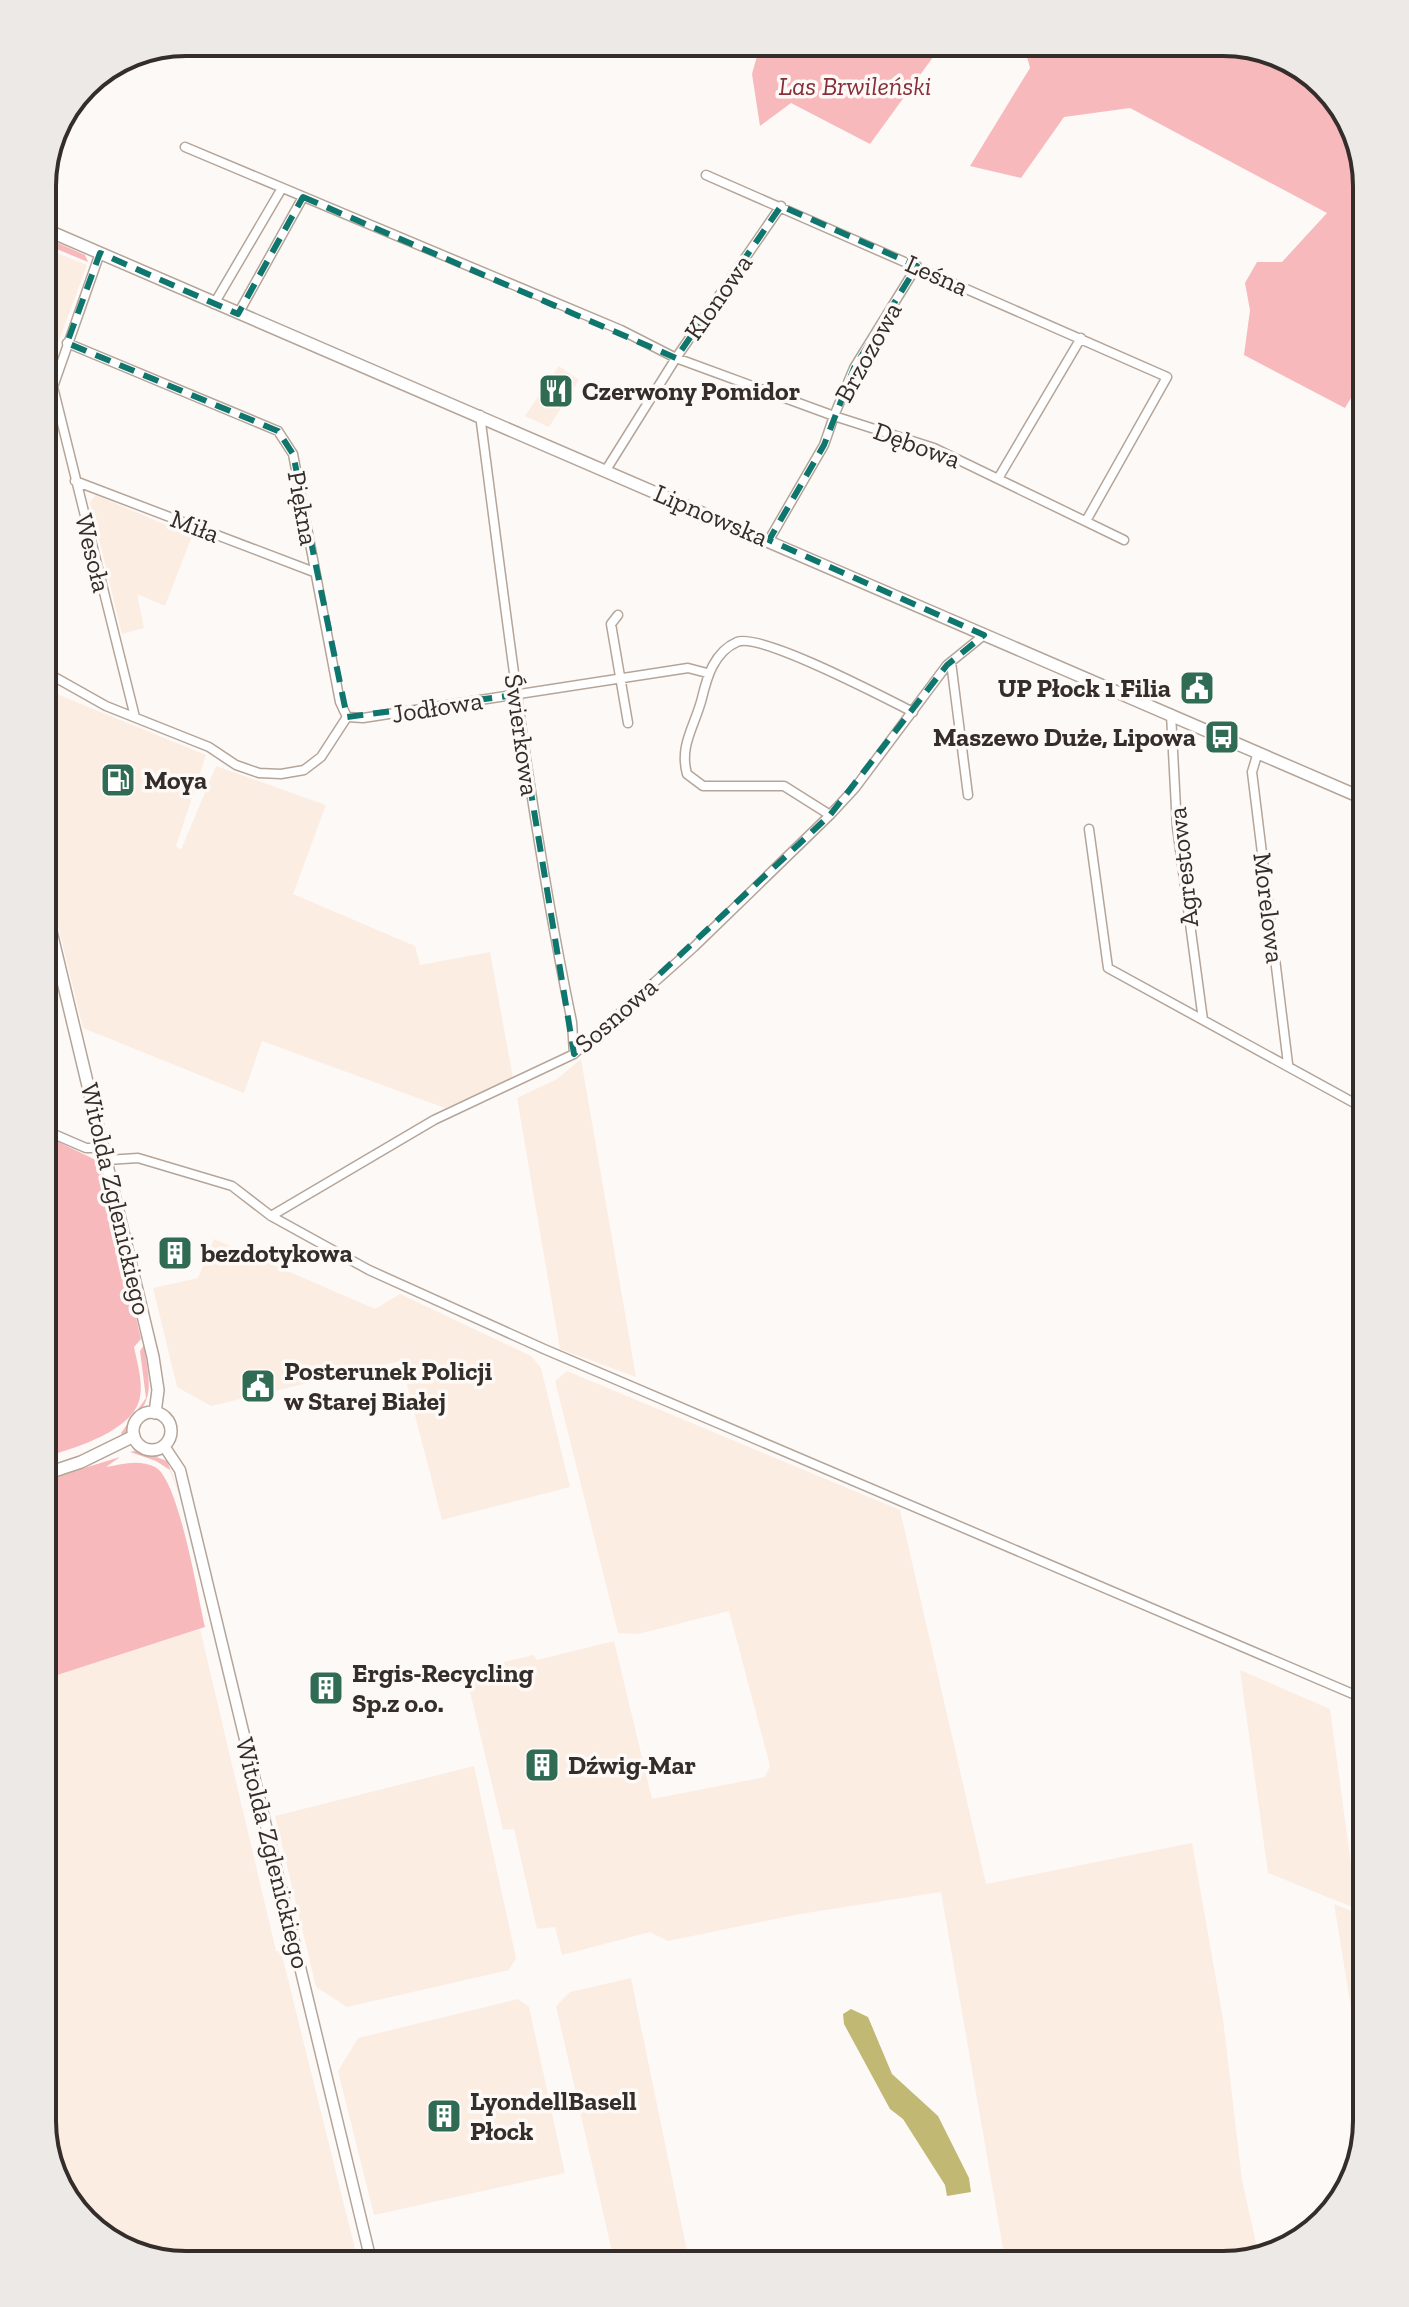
<svg xmlns="http://www.w3.org/2000/svg" width="1409" height="2307" font-family="'Zilla Slab',serif">
<style>
.built{fill:#fcede3}
.green{fill:#f8b9bc}
.water{fill:#c1b873}
.lines{fill:none;stroke-linecap:round;stroke-linejoin:round}
.minor-casing{stroke:#b5a599;stroke-width:11}
.tertiary-casing{stroke:#b5a599;stroke-width:13}
.secondary-casing{stroke:#b5a599;stroke-width:14}
.minor{stroke:#fff;stroke-width:8}
.tertiary{stroke:#fff;stroke-width:10}
.secondary{stroke:#fff;stroke-width:11}
.marked{fill:none;stroke:#0f766e;stroke-width:6;stroke-dasharray:16 10;stroke-linejoin:round}
.labels{text-anchor:middle;stroke-width:7;stroke-linejoin:round;paint-order:stroke}
.park-label{font-size:26px;font-style:italic;fill:#862e39;stroke:#fdf9f7}
.street-label{font-size:26px;fill:#342d29;stroke:#fdf9f7}
.poi-label{font-size:26px;font-weight:bold;fill:#342d29;stroke:#fdf9f7;text-anchor:start}
.rim{fill:none;stroke:#342d29;stroke-width:4}
</style>
<rect width="100%" height="100%" fill="#fdf9f7"/>
<path class="built" d="M 42,247 L 87,265 L 45,378 L 42,377 Z
M 559,366 L 579,380 L 549,427 L 525,416 Z
M 96,495 L 192,536 L 165,606 L 137,594 L 144,628 L 122,634 L 90,502 Z
M 42,688 L 206,755 L 176,846 L 181,850 L 216,766 L 326,805 L 293,894 L 415,946 L 420,965 L 490,952 L 513,1078 L 445,1108 L 262,1041 L 244,1093 L 83,1028 L 42,859 Z
M 581,1059 L 636,1377 L 560,1349 L 517,1098 L 557,1079 Z
M 214,1239 L 375,1309 L 400,1294 L 531,1356 L 541,1368 L 570,1487 L 442,1520 L 401,1361 L 211,1406 L 177,1387 L 153,1288 L 198,1278 Z
M 567,1371 L 900,1510 L 986,1884 L 1192,1843 L 1223,2019 L 1242,2180 L 1259,2257 L 1223,2265 L 953,2265 L 1004,2254 L 941,1892 L 800,1914 L 668,1941 L 650,1932 L 562,1955 L 555,1927 L 537,1929 L 514,1829 L 503,1830 L 465,1671 L 534,1655 L 537,1660 L 614,1641 L 652,1799 L 765,1777 L 770,1766 L 729,1611 L 638,1634 L 618,1633 L 555,1381 Z
M 200,1629 L 276,1951 L 281,1951 L 359,2265 L 177,2265 L 106,2241 L 57,2185 L 42,2121 L 42,1680 Z
M 1240,1670 L 1330,1709 L 1357,1909 L 1268,1873 Z
M 474,1766 L 516,1958 L 509,1970 L 347,2007 L 316,1987 L 275,1816 Z
M 1334,1904 L 1367,1917 L 1367,2105 Z
M 631,1978 L 686,2246 L 690,2265 L 615,2265 L 556,2006 L 570,1992 Z
M 518,1999 L 529,2007 L 565,2173 L 374,2215 L 338,2071 L 358,2038 Z"/>
<path class="green" d="M 761,42 L 944,42 L 870,144 L 791,103 L 760,126 L 752,74 Z
M 1023,42 L 1233,42 L 1303,66 L 1352,122 L 1367,186 L 1367,371 L 1345,408 L 1244,355 L 1250,310 L 1245,283 L 1257,262 L 1282,262 L 1327,213 L 1130,108 L 1064,117 L 1021,178 L 970,166 L 1030,68 Z
M 42,236 L 85,255 L 88,262 L 42,243 Z
M 42,1134 L 100,1162 L 141,1339 L 134,1347 C 137,1362 143,1381 140,1397 C 134,1432 71,1449 42,1458 Z
M 144,1345 C 152,1397 153,1396 123,1437 L 121,1433 L 146,1398 L 140,1351 Z
M 138,1450 L 167,1461 L 186,1511 L 170,1470 L 156,1461 L 130,1452 Z
M 120,1457 L 106,1467 C 122,1464 139,1459 155,1467 C 179,1479 198,1598 205,1627 L 42,1680 L 42,1481 Z"/>
<path class="water" d="M 851,2009 L 868,2017 L 892,2074 L 938,2116 L 969,2178 L 971,2192 L 947,2196 L 945,2185 L 903,2119 L 890,2109 L 844,2024 L 843,2014 Z"/>
<g class="lines">
<defs>
<path id="minor" d="M 185,147 L 621,330 L 676,358 L 834,416 L 854,368 L 917,266
M 706,175 L 1167,377 L 1086,521
M 100,253 L 53,387 L 135,717
M 214,304 L 282,188
M 238,314 L 303,197
M 67,343 L 278,431 L 293,454 L 340,702 L 347,717
M 480,415 C 507,618 530,821 572,1022 L 574,1054
M 606,470 L 676,358 L 781,206
M 999,477 L 1081,338
M 75,481 L 314,572
M 769,540 L 824,445 L 834,416 L 934,448 L 1124,540
M 618,615 L 611,624 L 628,723
M 951,662 L 968,795
M 42,670 L 106,706 L 209,747 L 236,765 L 259,773 L 281,774 L 304,770 L 321,757 L 347,717
M 1171,714 L 1177,827 L 1203,1020
M 347,717 L 363,718 L 688,668 L 707,673
M 1258,752 L 1252,772 L 1288,1064
M 830,815 L 784,786 L 703,786 L 687,774 C 679,745 695,726 702,698 C 707,677 714,652 737,642 C 760,632 885,698 913,712
M 1089,829 L 1108,968 L 1367,1110
M 42,1129 L 86,1148 L 104,1148
M 107,1160 L 138,1158 L 232,1186 L 271,1216 L 369,1270 L 544,1349 L 1367,1700
M 271,1216 L 434,1120 L 574,1054 L 694,947 L 830,815 L 855,788 L 947,665 L 984,635"/>
<path id="tertiary" d="M 164,1446 L 180,1470 L 372,2265"/>
<path id="secondary" d="M 42,228 L 1367,800
M 42,894 L 153,1357 L 158,1390 L 155,1413
M133 1431a19 19 0 1 1 38 0a19 19 0 1 1-38 0Z
M 42,1475 L 81,1462 L 134,1436"/>
</defs>
<use href="#minor" class="minor-casing"/>
<use href="#tertiary" class="tertiary-casing"/>
<use href="#secondary" class="secondary-casing"/>
<use href="#minor" class="minor"/>
<use href="#tertiary" class="tertiary"/>
<use href="#secondary" class="secondary"/>
</g>
<path class="marked" d="M 303,197 L 676,358 L 781,206 L 917,266 L 854,368 L 824,445 L 769,540 L 984,635 L 947,665 L 830,815 L 574,1054 L 515,695 L 347,717 L 293,454 L 278,431 L 67,343 L 100,253 L 238,314 Z"/>
<defs>
<symbol id="restaurant-square" viewBox="-11 -11 22 22"><rect x="-9" y="-9" width="18" height="18" rx="4" fill="#306b54" stroke="#fdf9f7"/><path d="M-5-6h1v4h1v-4h1v4h1v-4h1v5L-1.5 .5V6h-2V.5L-5-1ZM5-6V6H3V1.5H1.5Q1.5-4 5-6Z" fill="#fff"/></symbol>
<symbol id="civic-square" viewBox="-11 -11 22 22"><rect x="-9" y="-9" width="18" height="18" rx="4" fill="#306b54" stroke="#fdf9f7"/><path d="M-.6-6.5H3V-4.5H.6V-3L4-1V1h2V6H-6V1h2V-1L-.6-3ZM-1.2 2.5V6h2.4V2.5Z" fill="#fff"/></symbol>
<symbol id="bus-square" viewBox="-11 -11 22 22"><rect x="-9" y="-9" width="18" height="18" rx="4" fill="#306b54" stroke="#fdf9f7"/><path d="M-5-6H5V4H4V6H2V4H-2V6H-4V4H-5ZM-3.5-4V0h7V-4ZM-3.5 1.2v1.5H-2V1.2ZM2 1.2v1.5H3.5V1.2Z" fill="#fff"/></symbol>
<symbol id="fuel-square" viewBox="-11 -11 22 22"><rect x="-9" y="-9" width="18" height="18" rx="4" fill="#306b54" stroke="#fdf9f7"/><path d="M-5.5-6h7V0h2V4h1.3V-2.5L3-4.5l.8-.8L6-3V5H2.5V1h-1V6h-7ZM-4.2-4.7v3.2H.2V-4.7Z" fill="#fff"/></symbol>
<symbol id="building-square" viewBox="-11 -11 22 22"><rect x="-9" y="-9" width="18" height="18" rx="4" fill="#306b54" stroke="#fdf9f7"/><path d="M-4-6H4V6H1V3H-1V6H-4ZM-2.5-4.3h1.7v1.8h-1.7ZM.8-4.3h1.7v1.8H.8ZM-2.5-1h1.7V.8h-1.7ZM.8-1h1.7V.8H.8Z" fill="#fff"/></symbol>
</defs>
<g fill-rule="evenodd">
<use href="#restaurant-square" x="536" y="371" width="40" height="40"/>
<use href="#civic-square" x="1177" y="668" width="40" height="40"/>
<use href="#bus-square" x="1202" y="717" width="40" height="40"/>
<use href="#fuel-square" x="98" y="760" width="40" height="40"/>
<use href="#building-square" x="155" y="1233" width="40" height="40"/>
<use href="#civic-square" x="238" y="1366" width="40" height="40"/>
<use href="#building-square" x="306" y="1668" width="40" height="40"/>
<use href="#building-square" x="522" y="1745" width="40" height="40"/>
<use href="#building-square" x="424" y="2096" width="40" height="40"/>
</g>
<g class="labels">
<g class="park-label">
<text x="855" y="95">Las Brwileński</text>
</g>
<g class="street-label">
<text transform="translate(937 275) rotate(24)" y="9">Leśna</text>
<text transform="translate(718 297) rotate(-55)" y="9">Klonowa</text>
<text transform="translate(868 352) rotate(-61)" y="9">Brzozowa</text>
<text transform="translate(917 445) rotate(20)" y="9">Dębowa</text>
<text transform="translate(303 508) rotate(80)" y="9">Piękna</text>
<text transform="translate(711 515) rotate(23)" y="9">Lipnowska</text>
<text transform="translate(195 526) rotate(21)" y="9">Miła</text>
<text transform="translate(93 553) rotate(76)" y="9">Wesoła</text>
<text transform="translate(437 707) rotate(-9)" y="9">Jodłowa</text>
<text transform="translate(522 735) rotate(82)" y="9">Świerkowa</text>
<text transform="translate(1183 867) rotate(-96)" y="9">Agrestowa</text>
<text transform="translate(1269 908) rotate(83)" y="9">Morelowa</text>
<text transform="translate(616 1015) rotate(-41)" y="9">Sosnowa</text>
<text transform="translate(116 1199) rotate(77)" y="9">Witolda Zglenickiego</text>
<text transform="translate(273 1853) rotate(76)" y="9">Witolda Zglenickiego</text>
</g>
<g class="poi-label">
<text x="582" y="400">Czerwony Pomidor</text>
<text x="1171" y="697" text-anchor="end">UP Płock 1 Filia</text>
<text x="1196" y="746" text-anchor="end">Maszewo Duże, Lipowa</text>
<text x="144" y="789">Moya</text>
<text x="201" y="1262">bezdotykowa</text>
<text x="284" y="1380">Posterunek Policji<tspan x="284" dy="30">w Starej Białej</tspan></text>
<text x="352" y="1682">Ergis-Recycling<tspan x="352" dy="30">Sp.z o.o.</tspan></text>
<text x="568" y="1774">Dźwig-Mar</text>
<text x="470" y="2110">LyondellBasell<tspan x="470" dy="30">Płock</tspan></text>
</g>
</g>
<path d="M0 0H1409V2307H0ZM186 56H1223A130 130 0 0 1 1353 186V2121A130 130 0 0 1 1223 2251H186A130 130 0 0 1 56 2121V186A130 130 0 0 1 186 56Z" fill="#ede9e7" fill-rule="evenodd"/>
<path class="rim" d="M186 56H1223A130 130 0 0 1 1353 186V2121A130 130 0 0 1 1223 2251H186A130 130 0 0 1 56 2121V186A130 130 0 0 1 186 56Z"/>
</svg>
